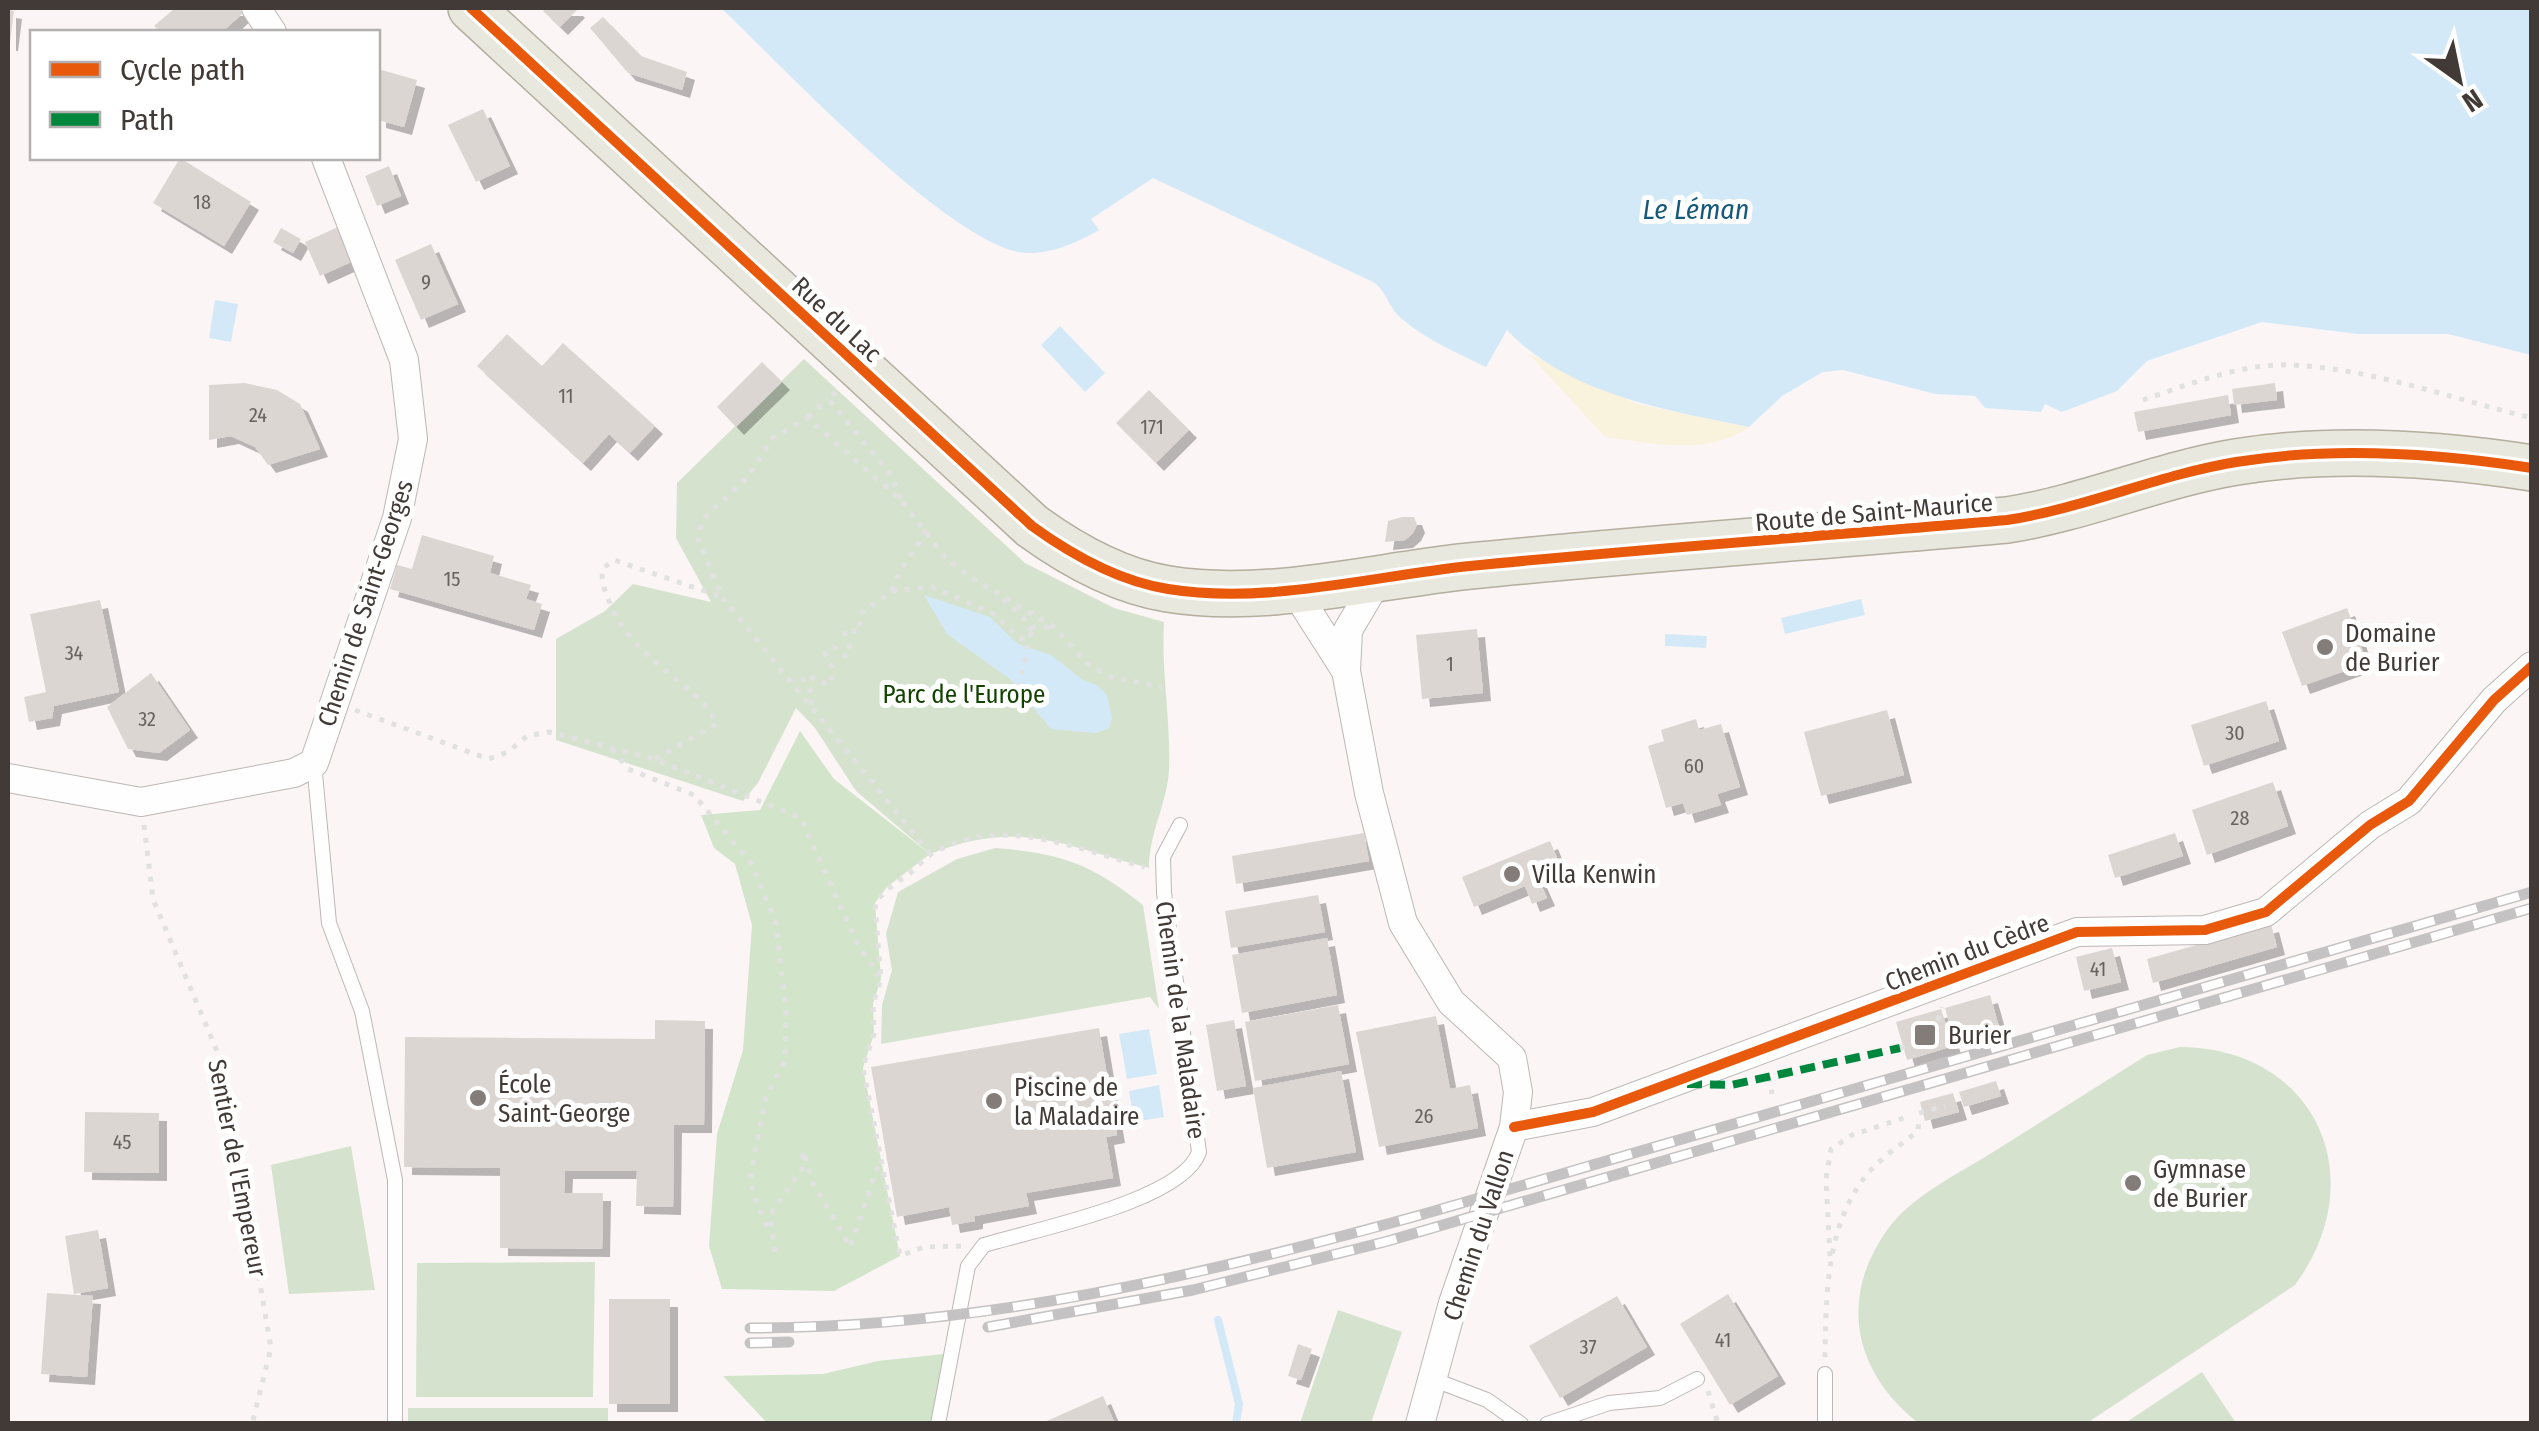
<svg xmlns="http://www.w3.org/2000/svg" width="2539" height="1431" font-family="'Fira Sans Condensed',sans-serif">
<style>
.green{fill:#d5e3ce}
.forest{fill:#d2e4ca}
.sand{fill:#f9f2dc}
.water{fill:#d4e9f7}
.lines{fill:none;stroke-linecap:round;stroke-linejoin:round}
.stream{stroke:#d4e9f7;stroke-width:8}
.building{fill:#dcd6d3;filter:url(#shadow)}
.service-casing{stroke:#bdb7b5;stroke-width:16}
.minor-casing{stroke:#bdb7b5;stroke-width:30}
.primary-casing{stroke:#b3ae9e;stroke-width:48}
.path{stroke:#e2e1e1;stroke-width:5;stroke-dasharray:5 8;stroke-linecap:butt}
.service{stroke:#fefefe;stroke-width:14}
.minor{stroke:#fefefe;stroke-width:28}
.primary{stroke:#e9e8de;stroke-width:45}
.rail-casing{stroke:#c4c2c2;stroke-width:11}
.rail{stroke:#fff;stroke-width:8;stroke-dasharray:22;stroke-linecap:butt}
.quiet{stroke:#00873e;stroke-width:8;stroke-dasharray:15 8;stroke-linecap:butt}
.cycleway-casing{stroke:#fff;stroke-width:16}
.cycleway{stroke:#e8590c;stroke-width:10}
.poi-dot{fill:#837c79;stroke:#fff;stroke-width:4}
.labels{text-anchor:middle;stroke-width:10;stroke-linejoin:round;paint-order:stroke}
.number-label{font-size:20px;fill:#68615d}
.street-label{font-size:25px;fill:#423a36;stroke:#fff}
.poi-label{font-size:25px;fill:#423a36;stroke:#fff;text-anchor:start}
.park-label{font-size:25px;fill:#134301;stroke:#fff}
.water-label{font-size:28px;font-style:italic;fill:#17597a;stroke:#fff}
</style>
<defs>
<filter id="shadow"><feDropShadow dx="8" dy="8" stdDeviation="0" flood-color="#0004"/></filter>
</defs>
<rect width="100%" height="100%" fill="#fbf6f5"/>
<path class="green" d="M 804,359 L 1025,563 L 1114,608 L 1164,622 C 1161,672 1171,721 1169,770 C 1167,804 1149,833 1149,868 C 1062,846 1021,818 930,854 L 856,791 L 815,728 L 796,708 L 758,783 L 743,801 L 556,740 L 556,639 L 605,611 L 633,584 L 711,602 L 676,538 L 677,483 Z
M 995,848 C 1061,853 1092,864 1143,905 L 1159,1009 L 1150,997 L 881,1044 L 882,1005 L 892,970 L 886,934 L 898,892 L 957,859 Z
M 2180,1047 C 2316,1048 2374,1178 2295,1285 L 2087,1423 L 1918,1423 C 1854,1372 1838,1299 1887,1230 C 1910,1198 1952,1177 1985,1157 C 2039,1123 2093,1089 2147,1055 Z
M 351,1146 L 375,1290 L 289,1294 L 271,1165 Z
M 595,1262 L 593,1397 L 416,1397 L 417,1263 Z
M 1338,1310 L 1402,1332 L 1371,1423 L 1300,1423 Z
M 2202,1372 L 2236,1423 L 2125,1423 Z
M 408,1408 L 608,1408 L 608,1423 L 408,1423 Z"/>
<path class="forest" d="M 800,731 L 834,779 L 930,854 L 887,887 L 875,903 L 881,979 L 873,1004 L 874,1034 L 863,1068 L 900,1256 L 834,1291 L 722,1289 L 709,1246 L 717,1134 L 743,1050 L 752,925 L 735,864 L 714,848 L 701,815 L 760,810 Z
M 953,1353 L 938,1423 L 767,1423 L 723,1376 L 823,1374 L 878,1361 Z"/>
<path class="sand" d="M 1529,354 L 1637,404 L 1749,427 C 1706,457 1653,443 1605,437 Z"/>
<path class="water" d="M 721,8 L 2531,8 L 2531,355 L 2448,334 L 2357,334 L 2262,322 L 2147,361 L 2117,391 L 2062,412 L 2045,404 L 2041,412 L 1985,408 L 1975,396 L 1935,394 L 1843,370 L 1823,372 L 1782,396 L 1749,427 C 1665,410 1567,394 1507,330 L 1486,367 C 1457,353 1427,340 1402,319 C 1389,309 1386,290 1373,282 L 1153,178 L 1091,219 L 1099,230 C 1078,242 1052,254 1027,253 C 955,251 777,61 721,8 Z
M 215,300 L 238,304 L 231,342 L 209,338 Z
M 1060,326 L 1105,373 L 1085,392 L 1041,345 Z
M 924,595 L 990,617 L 1018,644 L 1051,655 L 1083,680 L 1097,685 L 1107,695 L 1112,718 L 1109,728 L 1096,733 L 1051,729 L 1010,679 L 947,634 Z
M 1861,599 L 1865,615 L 1785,634 L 1781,618 Z
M 1665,634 L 1707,636 L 1706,648 L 1665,646 Z
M 1149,1029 L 1157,1074 L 1127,1079 L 1119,1034 Z
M 1159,1085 L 1164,1117 L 1134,1122 L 1129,1091 Z"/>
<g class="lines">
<path class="stream" d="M 1218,1320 L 1239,1404 L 1236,1424"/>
</g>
<path class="building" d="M 175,8 L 238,8 L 243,13 L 222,32 L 161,32 L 154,26 Z
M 546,8 L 575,8 L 577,10 L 560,27 L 543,11 Z
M 8,10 L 14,11 L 10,43 L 8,43 Z
M 603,17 L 641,56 L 687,72 L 682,90 L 628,73 L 590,28 Z
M 378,69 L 417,80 L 404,127 L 378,120 Z
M 483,109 L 510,166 L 476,182 L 448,125 Z
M 180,158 L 251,202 L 224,246 L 153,203 Z
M 389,166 L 401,196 L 377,206 L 365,176 Z
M 338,227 L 353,261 L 320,276 L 305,242 Z
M 281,228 L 301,239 L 293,253 L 273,242 Z
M 431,244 L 458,304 L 421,320 L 395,260 Z
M 507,334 L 542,366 L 563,343 L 655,426 L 630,453 L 609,434 L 583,463 L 477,366 Z
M 762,362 L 782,382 L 736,427 L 717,407 Z
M 245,383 L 277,390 L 300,404 L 320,449 L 268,465 L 255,447 L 231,436 L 209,440 L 209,385 Z
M 2275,383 L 2277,400 L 2234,405 L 2232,389 Z
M 1149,390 L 1189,430 L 1156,463 L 1116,423 Z
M 2228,395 L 2231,415 L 2138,432 L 2134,412 Z
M 1402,517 L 1414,517 L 1417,525 L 1413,533 L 1405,540 L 1385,542 L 1388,521 Z
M 422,535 L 494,556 L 490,573 L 531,585 L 526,599 L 542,604 L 534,630 L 390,589 L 397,565 L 412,569 Z
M 100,600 L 119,692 L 54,706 L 52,718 L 29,722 L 24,697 L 46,692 L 30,614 Z
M 2347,608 L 2367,663 L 2302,686 L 2282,632 Z
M 1477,629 L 1483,693 L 1422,699 L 1416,635 Z
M 151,673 L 190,730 L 159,753 L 128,749 L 107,707 Z
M 2266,701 L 2279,741 L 2204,766 L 2191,725 Z
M 1887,710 L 1904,775 L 1821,796 L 1804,732 Z
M 1696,719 L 1699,730 L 1721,724 L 1740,787 L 1717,794 L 1721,805 L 1687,815 L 1683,803 L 1666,808 L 1648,746 L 1664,741 L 1661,730 Z
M 2273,782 L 2288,826 L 2207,855 L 2192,810 Z
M 1364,833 L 1369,861 L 1236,884 L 1232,856 Z
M 2175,833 L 2183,856 L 2115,878 L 2108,855 Z
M 1550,841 L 1562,870 L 1539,880 L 1547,898 L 1532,904 L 1525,886 L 1474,907 L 1462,877 Z
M 1318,895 L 1325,932 L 1231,948 L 1225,911 Z
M 2271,924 L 2277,947 L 2153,983 L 2147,959 Z
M 1327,938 L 1337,995 L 1242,1013 L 1232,955 Z
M 2112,948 L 2121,982 L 2084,991 L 2076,957 Z
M 1990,995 L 1999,1027 L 1954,1040 L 1945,1008 Z
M 1338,1005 L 1349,1064 L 1255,1081 L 1245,1022 Z
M 1941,1009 L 1953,1046 L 1907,1060 L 1896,1022 Z
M 1436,1016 L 1450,1089 L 1470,1085 L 1478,1128 L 1379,1147 L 1356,1032 Z
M 655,1020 L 705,1021 L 704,1125 L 674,1125 L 673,1207 L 636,1206 L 637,1171 L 565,1171 L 564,1193 L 603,1193 L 602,1249 L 500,1248 L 500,1168 L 404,1167 L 405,1037 L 655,1039 Z
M 1234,1020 L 1246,1086 L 1217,1091 L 1206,1025 Z
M 1099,1028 L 1117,1135 L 1106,1137 L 1113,1178 L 1026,1193 L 1029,1206 L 975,1216 L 975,1221 L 952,1225 L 949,1207 L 897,1217 L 871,1067 Z
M 1341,1071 L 1356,1152 L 1267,1168 L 1253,1088 Z
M 1996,1081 L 2001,1096 L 1964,1107 L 1959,1092 Z
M 1953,1093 L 1959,1112 L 1925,1121 L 1920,1102 Z
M 85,1112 L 159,1113 L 159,1173 L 84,1172 Z
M 98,1230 L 108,1288 L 74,1294 L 65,1236 Z
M 47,1293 L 93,1296 L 87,1377 L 41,1374 Z
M 1728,1294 L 1778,1376 L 1730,1405 L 1680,1324 Z
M 1617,1296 L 1647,1347 L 1560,1398 L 1529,1346 Z
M 609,1299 L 670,1299 L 670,1404 L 609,1404 Z
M 1298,1344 L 1312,1349 L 1301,1380 L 1288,1376 Z
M 1103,1396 L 1115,1424 L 1040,1424 Z"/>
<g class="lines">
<defs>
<path id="service" d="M 314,763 L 329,923 L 362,1011 L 395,1180 L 395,1424
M 1825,1374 L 1825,1424
M 1432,1379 L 1487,1400 L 1521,1424
M 938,1424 L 968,1266 L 984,1245 C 1032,1230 1183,1201 1199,1152 L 1164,893 L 1163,857 L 1180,825
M 1547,1424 L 1609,1403 L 1660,1398 L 1697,1379"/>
<path id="minor" d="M 256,8 L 272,32
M 1293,588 L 1346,671 L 1369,793 L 1403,923 L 1451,1002 L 1512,1058 L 1518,1092 L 1514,1127 L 1453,1303 L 1420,1424
M 1346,671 L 1348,630 L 1380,576
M 8,778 L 141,802 L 294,773 L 314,763 L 397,518 L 413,439 L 404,360 L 326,158
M 1514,1127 L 1593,1112 L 2077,932 L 2205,930 L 2266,912 L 2370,825 L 2409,801 L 2494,700 L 2532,666"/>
<path id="primary" d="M 471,8 L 1032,526 C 1072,555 1118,581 1168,589 C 1267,605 1372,576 1470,566 C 1649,548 1828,536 2007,520 C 2085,508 2158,475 2236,462 C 2333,446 2435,453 2532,468"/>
</defs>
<use href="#service" class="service-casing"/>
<use href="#minor" class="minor-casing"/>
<use href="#primary" class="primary-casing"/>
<path class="path" d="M 836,392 L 828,399 L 889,472 L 901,499
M 2143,400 C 2190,384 2242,363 2292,365 C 2373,369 2453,399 2532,418
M 808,417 L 828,399
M 892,591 L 932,587 L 994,614 L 1021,639 L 1033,627
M 1003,599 L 1033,627 L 1051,627
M 1015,700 L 1032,630
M 811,705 L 813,695 L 803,679 L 805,675 L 830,685 L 833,669 L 825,653 L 834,647 L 846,656 L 851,650 L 844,631 L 860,631 L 860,614 L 892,591 C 892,578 919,546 926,530
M 355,710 L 488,759 L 508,752 L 527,736 L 549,732 L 654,759 L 801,818 L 858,945 L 879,976
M 612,749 L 628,769 L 694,795 L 751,863 L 776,923 L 786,1011 L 785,1061 L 766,1096 L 751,1174 L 752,1191 L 770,1234
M 655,759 L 717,724 C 701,685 635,663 611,606 C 606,593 600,582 603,568 L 614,560 L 722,597
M 144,825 L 153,899 L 222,1063 L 271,1348 L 252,1424
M 930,854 L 722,597 L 698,539 L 702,520 L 746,479 L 773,438 L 807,418 L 902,501 L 943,555 L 967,575 L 1054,627 L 1088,664 L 1111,677 L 1162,687
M 1900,1048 L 1932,1038 L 1942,1007
M 1769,1077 L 1772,1094
M 1919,1113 L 1945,1106
M 961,1246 L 924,1247 L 900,1256 L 863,1067 L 874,1034 L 873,1004 L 881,979 L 875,903 C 886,889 896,883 910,873 C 918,867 924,858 933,853 C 1004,814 1075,849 1145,867
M 775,1252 L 770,1215 L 802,1169 L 803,1151 L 813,1183 L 850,1247 L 879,1163
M 1830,1256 L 1826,1179 L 1831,1149 L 1852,1135 L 1910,1116
M 1825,1357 C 1826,1294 1826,1221 1870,1171 C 1883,1156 1902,1144 1918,1131 L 1919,1118
M 1708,1391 L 1718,1424"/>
<use href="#service" class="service"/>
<use href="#minor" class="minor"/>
<use href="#primary" class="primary"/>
<defs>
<path id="rail" d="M 988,1327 L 1193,1290 L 1388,1241 L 2532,908
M 750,1328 C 981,1328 1203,1275 1424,1214 L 2532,892
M 750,1343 L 789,1342"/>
</defs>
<use href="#rail" class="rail-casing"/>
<use href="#rail" class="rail"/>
<path class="quiet" d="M 1932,1038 L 1934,1046
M 1687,1084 L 1731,1085 L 1900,1048"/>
<defs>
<path id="cycleway" d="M 471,8 L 1032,526 C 1072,555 1118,581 1168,589 C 1267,605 1372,576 1470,566 C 1649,548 1828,536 2007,520 C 2085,508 2158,475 2236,462 C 2333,446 2435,453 2532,468
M 1514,1127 L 1593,1112 L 2077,932 L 2205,930 L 2266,912 L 2370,825 L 2409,801 L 2494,700 L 2532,666"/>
</defs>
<use href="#cycleway" class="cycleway-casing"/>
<use href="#cycleway" class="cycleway"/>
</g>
<g class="poi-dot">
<circle cx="2325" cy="647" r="10"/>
<circle cx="1512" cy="874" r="10"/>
<rect x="1913" y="1023" width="24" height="24" rx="5"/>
<circle cx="478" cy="1098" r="10"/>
<circle cx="994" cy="1101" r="10"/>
<circle cx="2133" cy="1183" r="10"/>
</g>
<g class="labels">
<g class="number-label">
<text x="202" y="209">18</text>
<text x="426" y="289">9</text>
<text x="566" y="403">11</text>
<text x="258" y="422">24</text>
<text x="1152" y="434">171</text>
<text x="452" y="586">15</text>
<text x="74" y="660">34</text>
<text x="1450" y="671">1</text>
<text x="147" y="726">32</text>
<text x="2235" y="740">30</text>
<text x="1694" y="773">60</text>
<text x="2240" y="825">28</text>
<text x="2098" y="976">41</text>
<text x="1424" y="1123">26</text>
<text x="122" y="1149">45</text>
<text x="1723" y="1347">41</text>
<text x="1588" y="1354">37</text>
</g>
<g class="street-label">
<text transform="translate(837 319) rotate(43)" y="9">Rue du Lac</text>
<text transform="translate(1874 512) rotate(-5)" y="9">Route de Saint-Maurice</text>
<text transform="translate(365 603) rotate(-72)" y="9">Chemin de Saint-Georges</text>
<text transform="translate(1967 952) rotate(-21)" y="9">Chemin du Cèdre</text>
<text transform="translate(1181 1020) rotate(82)" y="9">Chemin de la Maladaire</text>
<text transform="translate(238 1168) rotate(79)" y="9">Sentier de l'Empereur</text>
<text transform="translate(1478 1235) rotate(-72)" y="9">Chemin du Vallon</text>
</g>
<g class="poi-label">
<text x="2345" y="642">Domaine<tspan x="2345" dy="29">de Burier</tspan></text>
<text x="1532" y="883">Villa Kenwin</text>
<text x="1948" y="1044">Burier</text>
<text x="498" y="1093">École<tspan x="498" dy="29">Saint-George</tspan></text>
<text x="1014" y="1096">Piscine de<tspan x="1014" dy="29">la Maladaire</tspan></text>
<text x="2153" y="1178">Gymnase<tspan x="2153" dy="29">de Burier</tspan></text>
</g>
<g class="park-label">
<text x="964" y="703">Parc de l'Europe</text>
</g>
<g class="water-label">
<text x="1696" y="219">Le Léman</text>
</g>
</g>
<rect width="2539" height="1431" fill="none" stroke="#423a36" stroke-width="20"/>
<rect x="30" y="30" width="350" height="130" fill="#ffffff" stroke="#b3b0af" stroke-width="2.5"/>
<rect x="50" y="62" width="50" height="15" fill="#e8590c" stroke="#b3b0af" stroke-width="2.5"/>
<text x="120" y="80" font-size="30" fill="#423a36">Cycle path</text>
<rect x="50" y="112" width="50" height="15" fill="#00873e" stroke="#b3b0af" stroke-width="2.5"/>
<text x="120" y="130" font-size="30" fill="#423a36">Path</text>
<g transform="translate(2459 80) rotate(147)" stroke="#ffffff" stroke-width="8" paint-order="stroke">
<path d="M0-8L18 38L0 25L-18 38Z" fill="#423a36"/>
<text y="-15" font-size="28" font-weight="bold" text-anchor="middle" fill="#423a36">N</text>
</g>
</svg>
